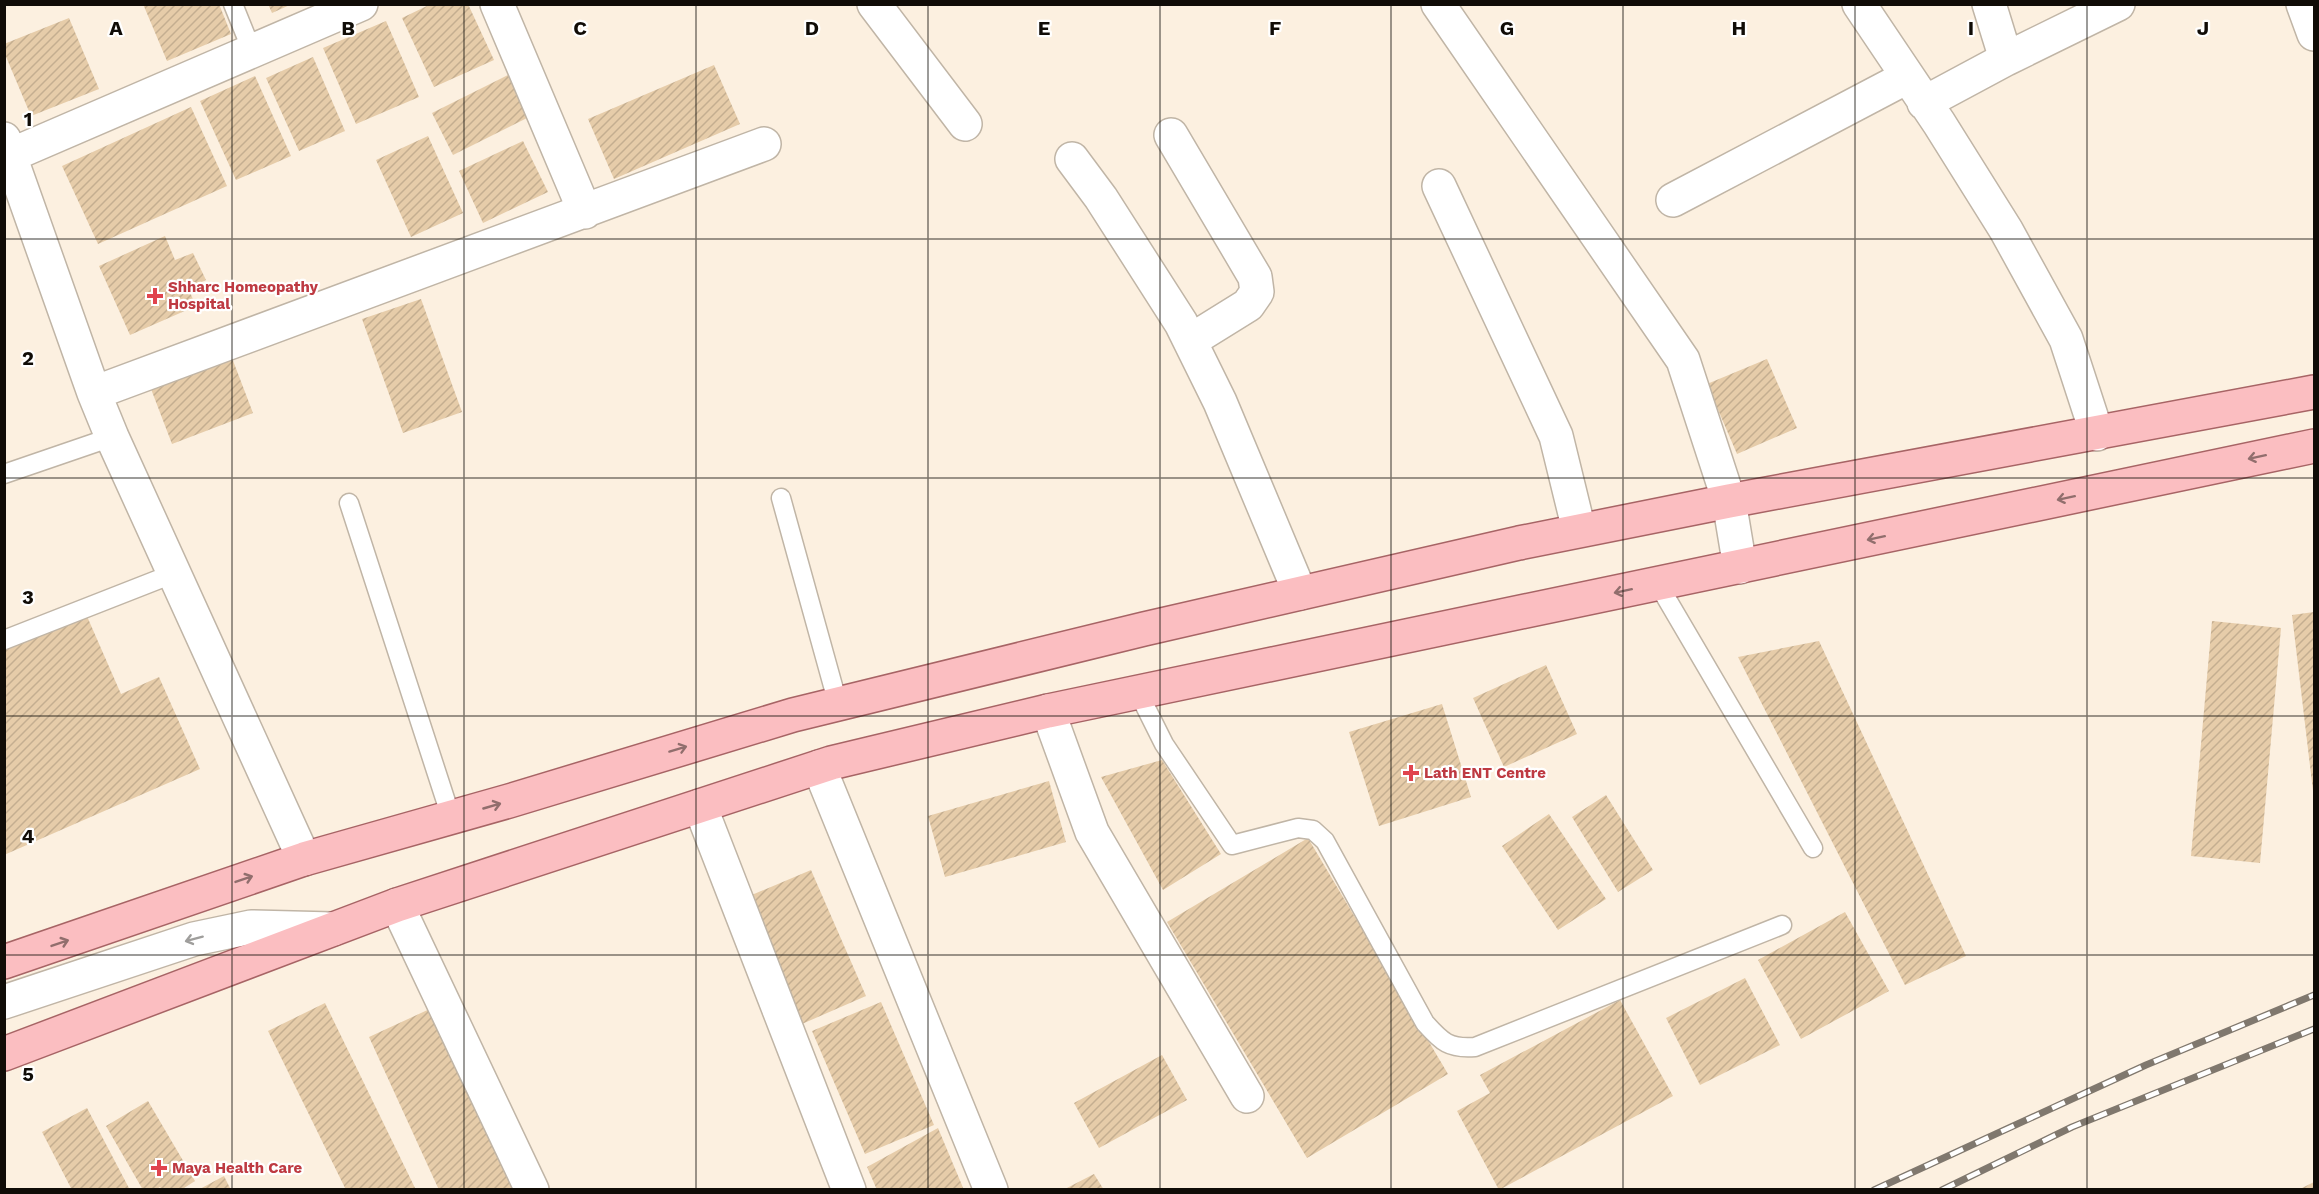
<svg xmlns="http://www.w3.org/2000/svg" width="2319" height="1194" font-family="'Work Sans',sans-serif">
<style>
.building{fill:url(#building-hatch)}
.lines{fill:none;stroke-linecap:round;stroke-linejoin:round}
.service-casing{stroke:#c0b5a6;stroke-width:21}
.minor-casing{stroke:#c0b5a6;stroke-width:36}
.tertiary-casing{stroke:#c0b5a6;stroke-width:36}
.primary-casing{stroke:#a76465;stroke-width:36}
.service{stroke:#fff;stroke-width:18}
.minor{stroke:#fff;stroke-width:33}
.tertiary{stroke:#fff;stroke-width:33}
.primary{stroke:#fbbec1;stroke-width:33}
.rail-casing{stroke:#80786e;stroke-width:7}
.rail{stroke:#fff;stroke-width:4.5;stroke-dasharray:14;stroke-linecap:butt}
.oneway{stroke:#916e6d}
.oneway2{stroke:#9f9e9c}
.grid{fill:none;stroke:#100c07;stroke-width:1.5;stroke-opacity:0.55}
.health-dot{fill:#e0444e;stroke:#fff;stroke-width:2}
.labels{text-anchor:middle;stroke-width:4.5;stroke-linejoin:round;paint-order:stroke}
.health-label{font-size:15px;font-weight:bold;fill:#be3a42;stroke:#fff;text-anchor:start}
.grid-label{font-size:20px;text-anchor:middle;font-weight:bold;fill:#100c07;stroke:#fff;stroke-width:4.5;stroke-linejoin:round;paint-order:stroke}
</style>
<defs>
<pattern id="building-hatch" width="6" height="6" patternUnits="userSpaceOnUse" patternTransform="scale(1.5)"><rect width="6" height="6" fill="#e6cca9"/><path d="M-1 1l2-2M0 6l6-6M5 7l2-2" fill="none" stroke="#c4ae90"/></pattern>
</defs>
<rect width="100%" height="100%" fill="#fcf0e0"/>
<path class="building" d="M 143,4 L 219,4 L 231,34 L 167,61 Z
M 268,4 L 292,4 L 272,13 Z
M 431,4 L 468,4 L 494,60 L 434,87 L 402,18 Z
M 69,18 L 99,89 L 31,116 L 4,52 L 4,44 Z
M 386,21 L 419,97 L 356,124 L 323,48 Z
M 313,57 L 345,131 L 299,151 L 266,78 Z
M 714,65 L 740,124 L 614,179 L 588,119 Z
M 508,75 L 529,117 L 453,155 L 432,113 Z
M 255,76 L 291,156 L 236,180 L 200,101 Z
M 191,107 L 227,186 L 98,244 L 62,166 Z
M 428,136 L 463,213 L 411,237 L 376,160 Z
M 523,141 L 548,192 L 483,223 L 459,171 Z
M 165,236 L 175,260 L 193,253 L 206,280 L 188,288 L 196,306 L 130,335 L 99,266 Z
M 421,299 L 462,412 L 403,433 L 362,319 Z
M 232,358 L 253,413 L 172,444 L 151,389 Z
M 1767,359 L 1797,428 L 1737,454 L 1707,384 Z
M 2314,612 L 2314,791 L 2313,791 L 2292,615 Z
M 86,614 L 121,694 L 159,677 L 200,769 L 4,855 L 4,651 Z
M 2212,621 L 2281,628 L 2260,863 L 2191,856 Z
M 1819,641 L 1966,956 L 1905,985 L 1738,657 Z
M 1546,665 L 1577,734 L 1504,767 L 1473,698 Z
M 1442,704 L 1471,797 L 1379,826 L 1349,732 Z
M 1162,760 L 1221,854 L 1163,890 L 1101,777 Z
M 1049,781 L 1066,842 L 945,877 L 928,816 Z
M 1606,795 L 1653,870 L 1618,892 L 1572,817 Z
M 1549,814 L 1606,899 L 1558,930 L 1502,846 Z
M 1308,838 L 1448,1074 L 1307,1158 L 1167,922 Z
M 811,870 L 866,996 L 795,1027 L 740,900 Z
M 1845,912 L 1889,991 L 1801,1039 L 1758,960 Z
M 1745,978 L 1780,1045 L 1700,1085 L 1666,1018 Z
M 1620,1000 L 1673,1096 L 1499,1190 L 1457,1111 L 1490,1093 L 1480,1075 Z
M 881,1002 L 934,1125 L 865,1154 L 812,1031 Z
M 325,1003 L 416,1190 L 346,1190 L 268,1031 Z
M 434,1007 L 519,1190 L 439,1190 L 369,1037 Z
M 1162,1055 L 1187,1100 L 1099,1148 L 1074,1103 Z
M 148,1101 L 195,1181 L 181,1190 L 162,1190 L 160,1187 L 155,1190 L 143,1190 L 106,1126 Z
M 87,1108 L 130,1190 L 72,1190 L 42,1132 Z
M 938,1128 L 964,1190 L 877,1190 L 867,1167 Z
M 1094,1174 L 1104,1190 L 1063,1190 Z
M 224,1176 L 231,1190 L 198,1190 Z
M 2314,1182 L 2314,1190 L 2298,1190 Z"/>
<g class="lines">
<defs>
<path id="service" d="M 233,4 L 252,51
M 4,474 L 112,437
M 781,498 L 838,704
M 349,503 L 451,817
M 1658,584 L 1813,848
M 4,640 L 175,573
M 1138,692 L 1164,744 L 1232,845 L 1298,828 L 1313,830 L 1325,841 L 1425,1023 C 1442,1042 1449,1049 1475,1047 L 1782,925"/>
<path id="minor" d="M 497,4 L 585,212
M 874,4 L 965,124
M 1438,4 L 1683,360 L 1729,501 L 1740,567
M 1859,4 L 1939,123 L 2006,230 L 2066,339 L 2097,434
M 1989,4 L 2006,59
M 2303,4 L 2314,34
M 1924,103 L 2006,59 L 2118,4
M 1171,135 L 1255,277 L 1257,292 L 1248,305 L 1190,341
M 4,139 L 94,393 L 112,437 L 304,859
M 11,155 L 361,4
M 1072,159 L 1101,198 L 1181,323 L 1220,402 L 1300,593
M 1439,186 L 1556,436 L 1579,530
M 1673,200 L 1907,77
M 94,393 L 764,144
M 1048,711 L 1092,832 L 1247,1096
M 819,767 L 991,1190
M 700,806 L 849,1190
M 397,905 L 532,1190"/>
<path id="tertiary" d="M 4,1002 L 194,939 L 251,927 L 333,929"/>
<path id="primary" d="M 4,962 L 304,859 L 509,801 L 793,715 L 1144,629 L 1519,543 L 1729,501 L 2314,392
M 4,1054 L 397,905 L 831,763 L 1048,711 L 2314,446"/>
</defs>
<use href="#service" class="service-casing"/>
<use href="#minor" class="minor-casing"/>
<use href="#tertiary" class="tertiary-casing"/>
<use href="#primary" class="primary-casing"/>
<use href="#service" class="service"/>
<use href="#minor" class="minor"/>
<use href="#tertiary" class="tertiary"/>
<use href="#primary" class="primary"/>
<defs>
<path id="rail" d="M 1874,1190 L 2146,1065 L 2314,995
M 1942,1190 L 2072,1127 L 2314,1029"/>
</defs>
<use href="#rail" class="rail-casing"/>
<use href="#rail" class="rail"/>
</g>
<defs><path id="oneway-shaft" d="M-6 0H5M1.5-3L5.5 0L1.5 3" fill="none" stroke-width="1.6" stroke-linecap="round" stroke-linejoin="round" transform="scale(1.5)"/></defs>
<g class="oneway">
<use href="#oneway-shaft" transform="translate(2257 457) rotate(168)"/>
<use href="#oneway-shaft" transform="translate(2066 498) rotate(168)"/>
<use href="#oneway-shaft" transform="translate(1876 538) rotate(168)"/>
<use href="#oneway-shaft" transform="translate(1623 591) rotate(168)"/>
<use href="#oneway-shaft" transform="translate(678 749) rotate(-17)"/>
<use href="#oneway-shaft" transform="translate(492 806) rotate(-16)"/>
<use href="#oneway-shaft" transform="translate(244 879) rotate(-19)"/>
<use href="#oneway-shaft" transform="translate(60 943) rotate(-19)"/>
</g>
<use class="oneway2" href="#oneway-shaft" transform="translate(194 939) rotate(165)"/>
<path class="grid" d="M 232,4 L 232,1190M 464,4 L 464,1190M 696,4 L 696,1190M 928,4 L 928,1190M 1160,4 L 1160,1190M 1391,4 L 1391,1190M 1623,4 L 1623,1190M 1855,4 L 1855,1190M 2087,4 L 2087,1190M 4,239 L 2314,239M 4,478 L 2314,478M 4,716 L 2314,716M 4,955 L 2314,955"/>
<g class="health-dot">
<path d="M152 287h6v6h6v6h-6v6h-6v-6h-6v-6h6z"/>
<path d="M1408 764h6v6h6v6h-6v6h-6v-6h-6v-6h6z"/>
<path d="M156 1159h6v6h6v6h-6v6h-6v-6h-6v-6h6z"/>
</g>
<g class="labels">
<g class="health-label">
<text x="168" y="292">Shharc Homeopathy<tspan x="168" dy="17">Hospital</tspan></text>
<text x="1424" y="778">Lath ENT Centre</text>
<text x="172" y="1173">Maya Health Care</text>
</g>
</g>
<g class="grid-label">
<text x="116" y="35">A</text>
<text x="348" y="35">B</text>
<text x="580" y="35">C</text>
<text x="812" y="35">D</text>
<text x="1044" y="35">E</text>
<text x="1275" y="35">F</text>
<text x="1507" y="35">G</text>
<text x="1739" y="35">H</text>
<text x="1971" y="35">I</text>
<text x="2203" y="35">J</text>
<text x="28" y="126">1</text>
<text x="28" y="365">2</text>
<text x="28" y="604">3</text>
<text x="28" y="843">4</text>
<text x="28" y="1081">5</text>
</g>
<rect width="2319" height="1194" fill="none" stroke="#100c07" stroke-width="12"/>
</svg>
